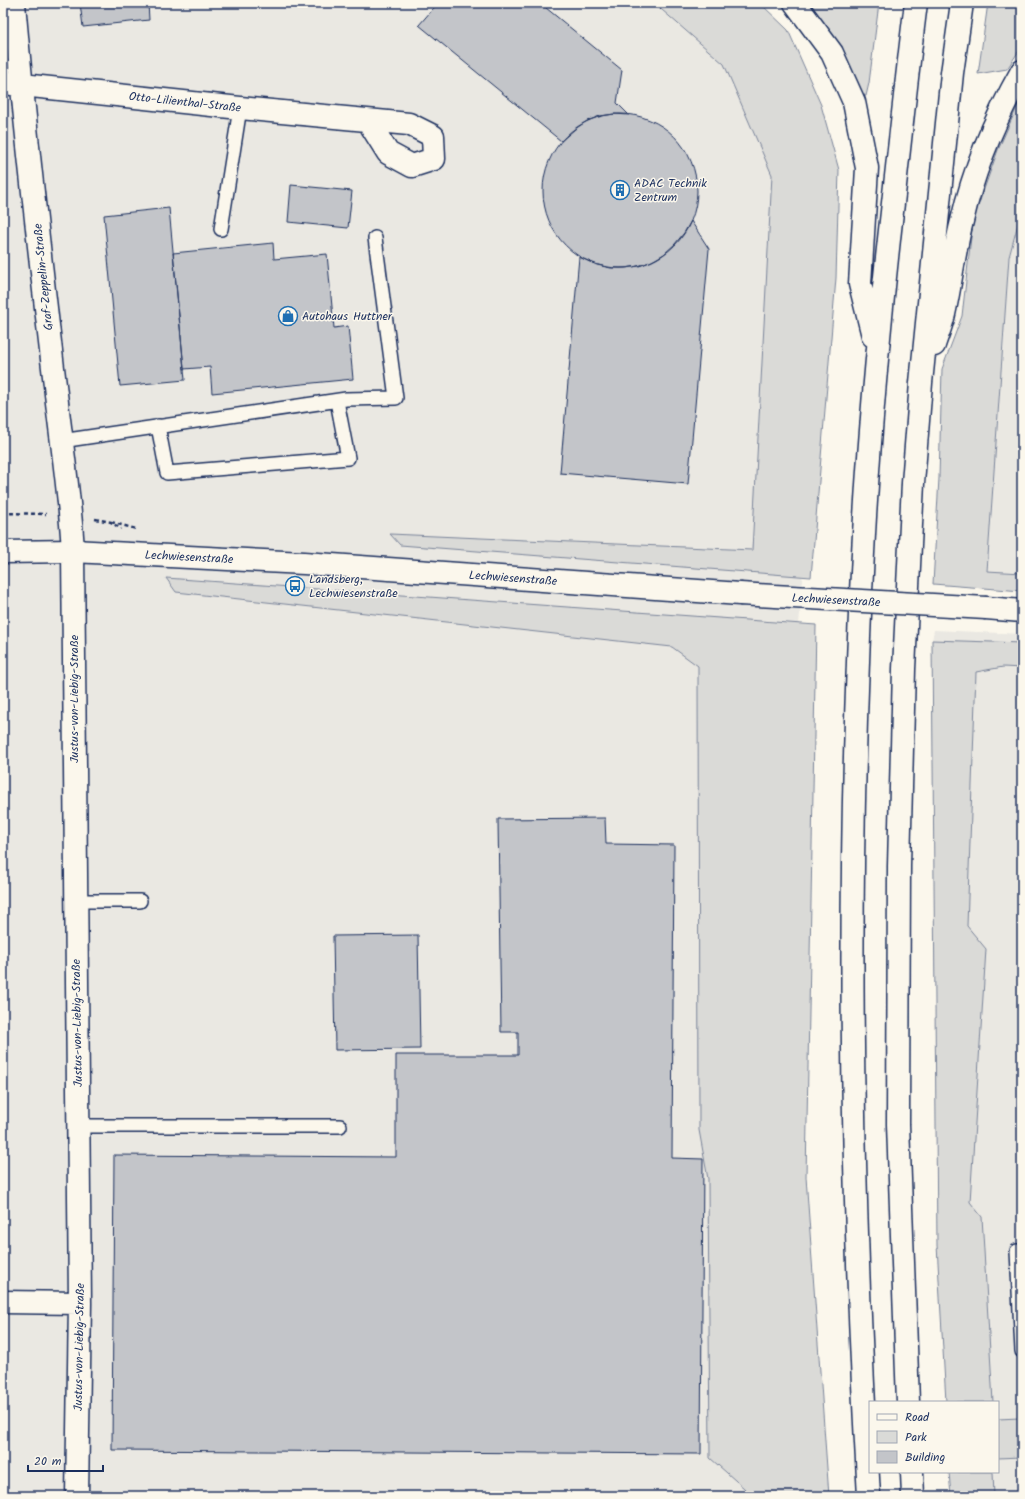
<svg xmlns="http://www.w3.org/2000/svg" width="1025" height="1499" viewBox="0 0 1025 1499" font-family="Kalam,sans-serif">
  <style>
    .built { fill: #eae8e2 }
    .green { fill: #dadad7; stroke: #7a849a }
    .building { fill: #c3c5c9; stroke: #1b2f5e }
    .lines { fill: none; stroke-linecap: round; stroke-linejoin: round }
    .lane-casing { stroke: #1b2f5e; stroke-width: 16 }
    .street-casing { stroke: #1b2f5e; stroke-width: 25 }
    .secondary-casing { stroke: #1b2f5e; stroke-width: 25 }
    .highway-casing { stroke: #1b2f5e; stroke-width: 25 }
    .path { stroke: #1b2f5e; stroke-width: 2.5; stroke-dasharray: 4 3; stroke-linecap: butt }
    .lane { stroke: #fbf7ec; stroke-width: 13 }
    .street { stroke: #fbf7ec; stroke-width: 22 }
    .secondary { stroke: #fbf7ec; stroke-width: 22 }
    .highway { stroke: #fbf7ec; stroke-width: 22 }
    .secondary-bridge-casing { stroke: #1b2f5e; stroke-width: 25; stroke-linecap: butt }
    .secondary-bridge { stroke: #fbf7ec; stroke-width: 22 }
    .labels { text-anchor: middle; stroke-width: 3; stroke-linejoin: round; paint-order: stroke }
    .street-label { font-size: 12px; fill: #1b2f5e; stroke: #fbf7ec }
    .poi-label { font-size: 12px; fill: #1b2f5e; stroke: #fbf7ec; text-anchor: start }
  </style>
  <rect width="100%" height="100%" fill="#fbf7ec"/>
  <filter id="ink" filterUnits="userSpaceOnUse"><feTurbulence type="fractalNoise" baseFrequency=".025" numOctaves="2"/><feDisplacementMap in="SourceGraphic" scale="8" xChannelSelector="R" yChannelSelector="G"/><feConvolveMatrix kernelMatrix="1 2 1 2 8 2 1 2 1" color-interpolation-filters="sRGB"/></filter>
  <g filter="url(#ink)">
    <path class="built" d="M3 3H710L807 172 787 528 803 580 799 624 801 1496H3Z
      M1022 209V573L987 572 1009 257Z
      M934 630 1022 634V1496H951L949 1472H998V1402H946L937 1245 932 640Z"/>
    <path class="green" d="M654 3H760L788 30 821 105 839 170 836 278 811 577 400 545 390 534 752 550 772 175 724 64Z
      M808 3H879L869 83 866 96 861 97Z
      M988 3H1022V46L1007 69 978 74Z
      M1022 96V209L1009 257 987 571 1022 573V591L933 584 939 478 942 369 962 316 973 220 998 150Z
      M166 578 816 625 806 1177 829 1496H753L710 1458 708 1179 699 1130 698 666 672 647 176 592Z
      M932 640 1022 643V668L1003 667 976 672 967 926 986 949 970 1202 982 1217 993 1402H946L937 1245Z
      M1019 1418 1021 1457 998 1458V1419Z
      M949 1472H993L994 1496H951Z"/>
    <path class="building" d="M80 3H148L149 20 83 27Z
      M438 3H540L622 70 617 103 629 115 614 114 600 116 587 121 575 129 561 141 419 25Z
      M543 191a77 77 0 1 1 154 0a77 77 0 1 1-154 0Z
      M291 185 352 191 348 228 288 222Z
      M169 208 185 380 120 386 104 215Z
      M691 221 709 249 688 484 560 473 579 257 597 265 611 268H625L639 266 652 261 664 254 675 244 684 233Z
      M273 243 274 259 327 254 334 328 348 326 353 379 212 393 210 367 184 369 173 253Z
      M605 818 606 844 674 845 672 1158 703 1159 701 1454 112 1450 114 1155 396 1157V1055H518V1032H501L498 819Z
      M418 935 420 1049 335 1050 333 936Z"/>
    <g class="lines">
      <defs>
        <path id="lane" d="M221 229 240 108
          M158 426 167 473 348 458 337 401
          M61 441 346 399 396 398 375 238
          M75 901H140
          M78 1126H340
          M1022 1251H1017L1022 1351"/>
        <path id="street" d="M14 3C25 131 40 258 55 385 61 440 70 495 73 551L80 1303 77 1496
          M3 83 240 108 409 124 433 136 434 159 412 166 388 153 368 121
          M3 1302 80 1303"/>
        <path id="secondary" d="M3 552 73 551 304 563 740 594
          M986 608 1022 611"/>
        <path id="highway" d="M795 3 832 53 854 102 867 168 860 284 873 336
          M934 345C937 335 942 324 944 314 951 283 954 251 962 221 974 168 996 117 1022 71
          M908 1402 898 1124 899 866 904 669 913 483 921 383 952 73 962 3
          M912 1472 913 1496
          M869 1496C850 1176 846 854 864 534 870 426 880 319 892 212 900 142 907 73 916 3"/>
      </defs>
      <use href="#lane" class="lane-casing"/>
      <use href="#street" class="street-casing"/>
      <use href="#secondary" class="secondary-casing"/>
      <use href="#highway" class="highway-casing"/>
      <path class="path" d="M3 513 46 514
        M95 519 111 522 121 529
        M111 522 136 529"/>
      <use href="#lane" class="lane"/>
      <use href="#street" class="street"/>
      <use href="#secondary" class="secondary"/>
      <use href="#highway" class="highway"/>
      <defs>
        <path id="secondary-bridge" d="M740 594 986 608"/>
      </defs>
      <use href="#secondary-bridge" class="secondary-bridge-casing"/>
      <use href="#secondary-bridge" class="secondary-bridge"/>
    </g>
  </g>
  <defs>
    <symbol id="building-ring" viewBox="-11 -11 22 22"><circle r="9.5" fill="#fbf7ec" stroke="#1f6fb2" stroke-width="1.5"/><path d="M-4-6H4V6H1V3H-1V6H-4ZM-2.5-4.3h1.7v1.8h-1.7ZM.8-4.3h1.7v1.8H.8ZM-2.5-1h1.7V.8h-1.7ZM.8-1h1.7V.8H.8Z" fill="#1f6fb2"/></symbol>
    <symbol id="shop-ring" viewBox="-11 -11 22 22"><circle r="9.5" fill="#fbf7ec" stroke="#1f6fb2" stroke-width="1.5"/><path d="M-5-2.5h2.3a2.7 3.5 0 0 1 5.4 0H5L5.5 6h-11ZM-1.5-2.5h3a1.5 2.3 0 0 0-3 0Z" fill="#1f6fb2"/></symbol>
    <symbol id="bus-ring" viewBox="-11 -11 22 22"><circle r="9.5" fill="#fbf7ec" stroke="#1f6fb2" stroke-width="1.5"/><path d="M-5-6H5V4H4V6H2V4H-2V6H-4V4H-5ZM-3.5-4V0h7V-4ZM-3.5 1.2v1.5H-2V1.2ZM2 1.2v1.5H3.5V1.2Z" fill="#1f6fb2"/></symbol>
  </defs>
  <g fill-rule="evenodd">
    <use href="#building-ring" x="609" y="179" width="22" height="22"/>
    <use href="#shop-ring" x="277" y="305" width="22" height="22"/>
    <use href="#bus-ring" x="284" y="575" width="22" height="22"/>
  </g>
  <g class="labels">
    <g class="street-label">
      <text transform="translate(185 102) rotate(6)" y="4">Otto-Lilienthal-Straße</text>
      <text transform="translate(43 277) rotate(-96)" y="4">Graf-Zeppelin-Straße</text>
      <text transform="translate(189 557) rotate(3)" y="4">Lechwiesenstraße</text>
      <text transform="translate(513 578) rotate(4)" y="4">Lechwiesenstraße</text>
      <text transform="translate(836 600) rotate(3)" y="4">Lechwiesenstraße</text>
      <text transform="translate(74 699) rotate(-90)" y="4">Justus-von-Liebig-Straße</text>
      <text transform="translate(77 1023) rotate(-91)" y="4">Justus-von-Liebig-Straße</text>
      <text transform="translate(79 1347) rotate(-89)" y="4">Justus-von-Liebig-Straße</text>
    </g>
    <g class="poi-label">
      <text x="634" y="187">ADAC Technik<tspan x="634" dy="14">Zentrum</tspan></text>
      <text x="302" y="320">Autohaus Huttner</text>
      <text x="309" y="583">Landsberg,<tspan x="309" dy="14">Lechwiesenstraße</tspan></text>
    </g>
  </g>
  <rect width="1025" height="1499" fill="none" stroke="#fbf7ec" stroke-width="16"/>
  <rect x="8" y="8" width="1009" height="1483" fill="none" stroke="#1b2f5e" stroke-width="1.5" filter="url(#ink)"/>
  <rect x="869" y="1401" width="130" height="72" fill="#fbf7ec" stroke="#a1a7b3"/>
  <rect x="877" y="1414" width="20" height="6" fill="#fbf7ec" stroke="#a1a7b3"/>
  <text x="905" y="1421" font-size="12" fill="#1b2f5e">Road</text>
  <rect x="877" y="1431" width="20" height="12" fill="#dadad7" stroke="#a1a7b3"/>
  <text x="905" y="1441" font-size="12" fill="#1b2f5e">Park</text>
  <rect x="877" y="1451" width="20" height="12" fill="#c3c5c9" stroke="#a1a7b3"/>
  <text x="905" y="1461" font-size="12" fill="#1b2f5e">Building</text>
  <path d="M28 1465v6h75v-6" fill="none" stroke="#1b2f5e" stroke-width="2"/>
  <text x="34" y="1465" font-size="12" fill="#1b2f5e" stroke="#fbf7ec" stroke-width="3" paint-order="stroke">20 m</text>
</svg>
